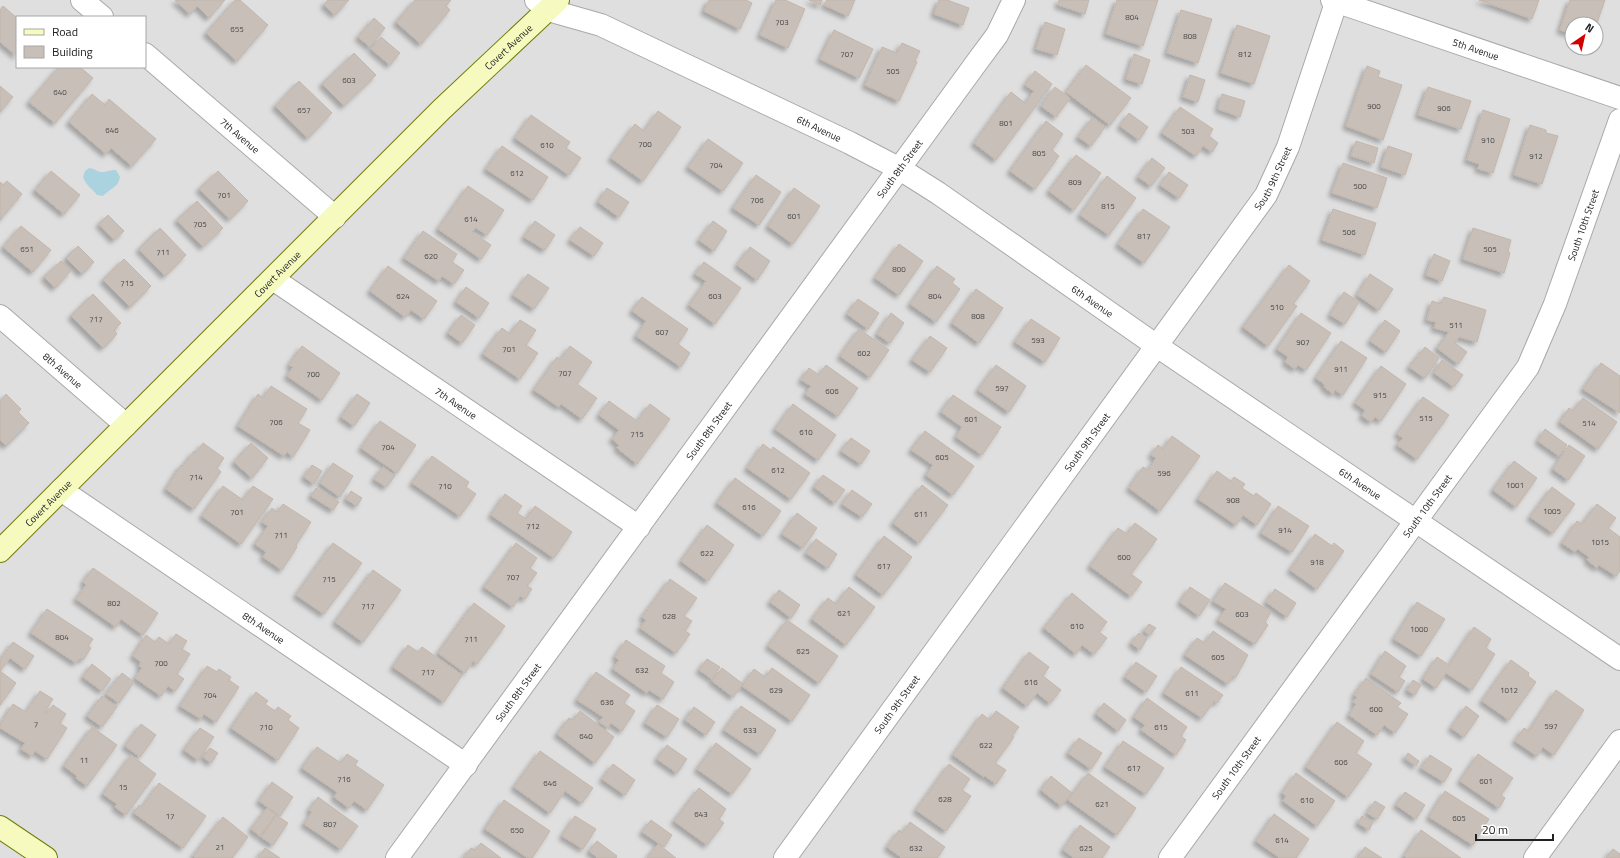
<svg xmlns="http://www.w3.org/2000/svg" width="1620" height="858" viewBox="0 0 1620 858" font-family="'Titillium Web',sans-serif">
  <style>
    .residential { fill: #e0dfdf; fill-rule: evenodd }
    .water { fill: #aad3df }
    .building { fill: #c7bfb8; stroke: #c4b6ab; filter: url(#shadow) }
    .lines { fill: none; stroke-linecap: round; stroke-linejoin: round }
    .street-casing { stroke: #a9a9a9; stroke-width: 24 }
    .secondary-casing { stroke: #707d05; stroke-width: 24 }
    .street { stroke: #fff; stroke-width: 22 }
    .secondary { stroke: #f7fabf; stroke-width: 22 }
    .labels { text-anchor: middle; stroke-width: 3; stroke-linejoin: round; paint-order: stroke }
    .number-label { font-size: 8px; fill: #4b4948 }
    .street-label { font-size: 10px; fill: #222; stroke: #fff }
  </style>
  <defs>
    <filter id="shadow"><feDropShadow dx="-3.5" dy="3.5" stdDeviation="2" flood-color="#0004"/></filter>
  </defs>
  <rect width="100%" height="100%" fill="#f2efe9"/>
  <path class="residential" d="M0 0H1620V858H0ZM17 17H145V67H17ZM1572 24H1596V48H1572Z"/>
  <path class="water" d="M89 168C94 168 97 172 102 172 107 172 110 170 116 170L120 177C118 188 109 189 103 196L97 195C93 189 86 186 83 177L85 171Z"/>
  <path class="building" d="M175 0H225L209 18 197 6 190 14Z
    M235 0H240L268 25 237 61 206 33Z
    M328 0H349L335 15 324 5Z
    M415 0H451L446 6 450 10 421 44 396 22Z
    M709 0H746L752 3 740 29 704 11Z
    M776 0H785L805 9 788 48 760 35Z
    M809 0H822L820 5Z
    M827 0H855L848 16 824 5Z
    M939 0H947L969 8 963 25 934 14Z
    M1059 0H1089L1085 14 1058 5Z
    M1117 0H1158L1143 46 1106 34Z
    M1479 0H1539L1532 19Z
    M1570 0H1605L1596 26V24H1572V34L1560 30Z
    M3 6 17 18V56L0 42V10Z
    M1181 10 1212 19 1198 63 1167 53Z
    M374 18 385 28 370 47 358 37Z
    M1045 22 1065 29 1057 55 1036 49Z
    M1237 25 1270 36 1254 84 1221 73Z
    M834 30 873 49 859 78 820 59Z
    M381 37 400 53 390 65 371 49Z
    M902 43 920 51 915 61 917 62 899 101 865 85 882 47 897 53Z
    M354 53 376 75 344 106 322 84Z
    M1134 54 1150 60 1142 84 1126 79Z
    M1086 65 1131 98 1110 125 1066 92Z
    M1367 66 1380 71 1378 77 1402 85 1383 140 1346 126Z
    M59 67H80L93 78 55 123 29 102Z
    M1035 71 1052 84 996 160 974 143 1011 92 1025 103 1034 91 1025 85Z
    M1190 75 1205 80 1198 102 1183 97Z
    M299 81 332 113 308 138 275 106Z
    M0 86 13 97 0 112Z
    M1055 87 1070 98 1056 117 1041 106Z
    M1428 87 1471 101 1461 129 1418 115Z
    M92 94 105 105 109 99 156 139 132 166 111 148 106 154 69 122Z
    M1222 94 1245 101 1240 117 1218 109Z
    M1180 107 1213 129 1209 136 1218 143 1212 152 1203 146 1196 156 1162 133Z
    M1483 110 1510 119 1493 173 1478 169 1479 164 1467 160Z
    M658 111 681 127 643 181 611 158 635 124 644 131Z
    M1129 113 1148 127 1139 140 1120 126Z
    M531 115 570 142 566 148 581 158 569 175 515 138Z
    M1092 118 1105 127 1091 146 1078 137Z
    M1046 121 1063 134 1052 150 1059 156 1035 189 1010 171Z
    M1530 125 1546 130V133L1558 136 1542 184 1514 175Z
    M708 139 743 163 723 191 688 167Z
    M1356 141 1378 148 1374 163 1351 156Z
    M502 146 548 177 533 200 486 169Z
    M1388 146 1412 154 1405 175 1381 167Z
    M1076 155 1101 173 1074 210 1049 191Z
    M1152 158 1165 168 1151 186 1138 177Z
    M1343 163 1387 178 1377 208 1332 193Z
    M51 171 80 195 64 214 35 190Z
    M218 171 248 201 230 219 199 189Z
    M1169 172 1188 185 1179 198 1160 185Z
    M756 175 781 192 759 225 733 208Z
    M1107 176 1136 198 1109 235 1080 215Z
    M7 181 22 194 0 220V182L3 185Z
    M468 186 504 210 487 235 476 228 472 232 491 245 481 259 438 229Z
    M607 188 629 202 619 217 598 202Z
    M794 188 820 206 793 244 768 226Z
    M197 201 223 228 203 247 177 220Z
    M1143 209 1170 227 1144 263 1118 244Z
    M1333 209 1376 223 1365 255 1322 240Z
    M108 215 124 231 114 240 99 224Z
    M535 221 555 235 545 250 524 237Z
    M713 221 727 231 714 251 699 240Z
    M21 226 51 250 33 272 3 247Z
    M580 227 603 243 594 256 570 240Z
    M160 228 186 255 165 276 139 249Z
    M1473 228 1511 240 1508 252 1510 253 1504 273 1463 259Z
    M423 231 457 254 452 262 464 270 454 284 442 276 439 281 404 258Z
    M899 244 923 261 899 295 875 278Z
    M78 246 94 262 82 274 66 258Z
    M750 247 770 261 757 280 737 265Z
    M1434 254 1450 261 1442 281 1426 275Z
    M124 259 151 286 130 307 103 280Z
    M61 261 71 271 55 288 44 277Z
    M704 262 741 288 715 324 689 305 706 281 695 274Z
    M1289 265 1310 281 1293 304 1297 306 1268 346 1243 327Z
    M388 266 437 301 424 319 411 310 405 317 370 291Z
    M937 266 955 279 952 283 960 289 936 322 910 304Z
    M528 274 549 288 534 309 513 295Z
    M1370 274 1393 289 1379 310 1357 295Z
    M466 287 489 303 479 318 456 302Z
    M976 289 1003 308 979 343 952 323Z
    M1344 292 1359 302 1345 324 1330 315Z
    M93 294 121 323 114 330 117 334 103 348 71 316Z
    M642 297 688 329 678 344 690 353 681 367 636 336 646 321 632 311Z
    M1444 297 1486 310 1477 342 1459 337 1455 343 1467 352 1458 364 1437 348 1449 332 1434 328 1436 322 1427 320 1432 301 1441 304Z
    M858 299 879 313 868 329 847 314Z
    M891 313 904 323 890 343 877 334Z
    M1301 313 1331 333 1306 370 1298 365 1295 369 1285 362 1288 357 1277 349Z
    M461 315 475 325 462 343 448 333Z
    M1031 319 1060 338 1045 362 1015 342Z
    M520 320 536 330 526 345 538 353 520 379 483 354 502 328 510 334Z
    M1385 320 1400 331 1386 352 1370 341Z
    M859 329 889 350 870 377 840 356Z
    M930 336 947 348 930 372 912 360Z
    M1341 341 1367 358 1343 395 1335 390 1333 394 1324 387 1325 385 1316 378Z
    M302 346 340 373 322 400 287 376 293 367 289 365Z
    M570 346 592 362 577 384 597 398 582 419 561 404 559 407 534 390 557 357 560 360Z
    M1425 347 1439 358 1425 378 1409 367Z
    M1442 360 1463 375 1454 387 1434 373Z
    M1601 363 1620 376V413L1583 389Z
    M826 365 858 388 838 416 805 394 811 386 801 380 809 368 819 375Z
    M996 365 1026 386 1009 412 978 390Z
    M1381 366 1406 384 1381 421 1375 417 1371 422 1362 416 1365 410 1355 403Z
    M271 386 307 409 298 423 310 430 293 457 287 452 284 456 238 426 258 394 263 398Z
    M6 394 21 409 18 412 29 423 6 446 0 440V401Z
    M357 394 370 403 354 426 341 417Z
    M953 395 1001 427 982 455 956 437 962 427 941 412Z
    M1423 397 1449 415 1417 459 1397 445 1403 438 1397 434Z
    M1583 398 1617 422 1598 449 1560 422 1569 408 1573 411Z
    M609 401 637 421 650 404 670 419 637 464 617 448 619 445 612 439 619 430 599 415Z
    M793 404 836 435 818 460 775 429Z
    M380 421 416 445 397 473 361 448Z
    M1545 429 1567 445 1559 456 1538 441Z
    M925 431 974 466 953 495 926 475 933 465 911 450Z
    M1172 436 1200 456 1160 511 1129 488 1143 467 1148 470 1156 458 1151 455 1158 445 1163 449Z
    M851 438 870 451 861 464 841 451Z
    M203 443 224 458 217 468 221 472 194 509 166 489 181 465 183 466 194 451 196 453Z
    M251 443 268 458 252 478 234 462Z
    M763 444 771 450 773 447 810 473 791 499 747 468Z
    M1569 445 1585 456 1568 480 1553 469Z
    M432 456 469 482 466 487 476 494 460 516 412 483Z
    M1514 461 1537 478 1516 507 1493 490Z
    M333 463 353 476 340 497 320 483Z
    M312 465 322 471 314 484 304 477Z
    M383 467 395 476 386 487 374 479Z
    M1217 471 1231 481 1234 477 1245 484 1242 488 1254 496 1256 493 1271 504 1257 525 1243 515 1236 525 1198 499Z
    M823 475 845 490 835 503 814 487Z
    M735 478 781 511 763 536 717 503Z
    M922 485 948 505 919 543 893 523Z
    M223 486 243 500 253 486 273 499 241 544 202 516Z
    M1552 487 1575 504 1553 533 1530 517Z
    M316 488 339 502 333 510 311 496Z
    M852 490 872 504 862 517 842 504Z
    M351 491 362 498 357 506 346 499Z
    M505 494 522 506 517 513 526 519 535 506 572 532 554 558 491 515Z
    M283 504 311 522 296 545 297 547 282 570 263 557 266 552 255 544 268 526 262 522 272 508 277 512Z
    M1597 504 1616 518 1608 528 1620 537V571L1616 576 1599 565 1597 568 1587 560 1589 557 1578 549 1575 552 1562 543 1577 521 1582 524Z
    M1278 506 1309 526 1292 552 1261 533Z
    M797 513 817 528 803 548 782 534Z
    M1135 523 1157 539 1131 574 1142 582 1131 596 1090 566 1118 528 1127 534Z
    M707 525 734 545 708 581 681 561Z
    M1315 534 1332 546 1334 543 1344 551 1317 589 1290 570Z
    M884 536 912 557 883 595 856 575Z
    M816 539 837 554 828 568 806 553Z
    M333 543 362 563 324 614 296 595Z
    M516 543 537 558 530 568 537 573 527 586 532 589 525 599 520 596 513 607 484 587Z
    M93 568 158 613 143 635 121 619 116 627 76 599 86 585 83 582Z
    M373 570 401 590 363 642 335 622Z
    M670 579 697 598 684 616 692 621 685 631 690 634 676 653 640 628 646 620 642 617Z
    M1225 583 1271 612 1265 622 1268 625 1255 644 1218 620 1226 609 1213 601Z
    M849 587 875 607 846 645 812 619 828 598 836 604Z
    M1190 587 1210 600 1199 616 1180 602Z
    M1275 589 1296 603 1287 617 1266 602Z
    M779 590 800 605 791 618 770 602Z
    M1072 593 1107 622 1099 632 1107 638 1094 654 1082 645 1076 654 1044 628Z
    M1417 602 1445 619 1421 656 1394 639Z
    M474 603 505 626 477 664 473 661 465 673 438 653Z
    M47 609 93 639 88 646 91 648 83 660 80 658 76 663 31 633Z
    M787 620 838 656 819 683 768 646Z
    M1149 624 1156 628 1150 635 1144 631Z
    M1474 627 1491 639 1486 648 1495 654 1472 690 1446 673 1436 688 1423 679 1437 657 1449 665Z
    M1213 631 1248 655 1236 677 1233 676 1228 684 1185 655 1197 638 1205 643Z
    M1139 633 1147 639 1140 650 1131 643Z
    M176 634 187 641 182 649 190 654 177 674 184 679 175 691 168 686 161 696 135 678 142 668 139 666 141 662 133 656 146 635 155 642 159 637 169 644Z
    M626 640 665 666 661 673 674 682 663 699 649 690 647 693 613 669 619 660 615 657Z
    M13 642 34 656 25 669 10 658 0 671 16 683 0 705V660Z
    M408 645 418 652 422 647 462 675 444 702 393 667Z
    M1385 651 1406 666 1399 677 1405 681 1398 692 1371 674Z
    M1029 652 1049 667 1043 676 1061 690 1050 703 1037 693 1027 706 1003 688Z
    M707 659 720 667 712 679 699 670Z
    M1511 660 1529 673 1528 676 1536 682 1509 720 1482 701Z
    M1136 662 1157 676 1146 692 1125 677Z
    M92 664 111 679 102 691 83 677Z
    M207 666 217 672 219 669 231 677 229 680 239 687 216 722 204 714 201 719 180 706Z
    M1181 667 1223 695 1217 703 1214 701 1202 718 1164 693Z
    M722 668 743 684 733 697 712 681Z
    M772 668 810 695 792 721 742 686 754 669 765 677Z
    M596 672 630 695 624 703 635 711 622 731 611 723 608 728 599 722 603 717 577 700Z
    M122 673 134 682 119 703 106 694Z
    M1366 678 1401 703 1397 707 1408 714 1395 733 1384 725 1377 735 1349 715 1356 704 1353 702 1357 697 1354 695Z
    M1413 680 1421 685 1415 695 1407 690Z
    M1556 690 1584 710 1554 755 1543 747 1537 756 1515 741 1524 728 1529 731Z
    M40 691 53 699 44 712 47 714 53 705 66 714 60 723 67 728 47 759 35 751 32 756 21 749 25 743 0 728V725L13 704 26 712Z
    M256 692 268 701 265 704 275 711 278 707 291 716 288 720 299 728 278 760 231 728Z
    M102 696 117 707 102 727 87 716Z
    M1147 698 1187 727 1181 736 1186 740 1176 755 1141 730 1145 725 1134 717Z
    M1104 703 1126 720 1118 731 1096 714Z
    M657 705 679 719 667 737 645 723Z
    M741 706 776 730 760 754 724 730Z
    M1466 706 1479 716 1464 737 1451 728Z
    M694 707 715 722 706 735 685 720Z
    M580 711 614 737 595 763 557 734 569 718 573 720Z
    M996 711 1019 727 1012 736 1014 737 995 763 1006 770 996 784 985 776 984 777 953 755 982 714 990 720Z
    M1337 722 1364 741 1356 753 1372 764 1348 797 1306 767Z
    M141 724 156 735 140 757 125 746Z
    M92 727 117 745 87 786 76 778 77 776 64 766Z
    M200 728 214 737 198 760 184 750Z
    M1079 738 1102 753 1091 769 1068 753Z
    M1123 741 1164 768 1146 794 1105 767Z
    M716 743 751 769 732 794 697 769Z
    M667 745 687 759 677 773 657 759Z
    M317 747 341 763 347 754 358 761 355 765 384 785 367 810 354 801 349 808 334 797 337 792 302 768Z
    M210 748 218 753 211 763 203 757Z
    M540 751 593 788 582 803 565 791 550 813 514 787Z
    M1408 753 1419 761 1416 766 1405 758Z
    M1478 754 1513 778 1501 795 1505 798 1499 808 1460 781Z
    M131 755 156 774 126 815 115 807 117 804 103 794Z
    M1430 755 1452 769 1444 782 1421 768Z
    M613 764 635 780 625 795 602 779Z
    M949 764 970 779 962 790 971 796 946 831 916 810Z
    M1088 773 1136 808 1117 835 1068 800Z
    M1296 773 1335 801 1317 826 1283 801 1286 796 1282 793Z
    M1051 776 1072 793 1061 806 1041 790Z
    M272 782 293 797 280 816 259 801Z
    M159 783 206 816 183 848 134 813 139 805 142 807Z
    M699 788 726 809 719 819 724 823 707 845 674 821Z
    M1445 791 1489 819 1473 845 1429 817Z
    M1405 792 1425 805 1416 819 1396 805Z
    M318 797 358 826 341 849 304 824 312 812 309 810Z
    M504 800 550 831 532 858H528L485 829Z
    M1375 801 1385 807 1377 819 1367 813Z
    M267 808 276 815 260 836 251 829Z
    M1274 814 1309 839 1296 858H1280L1256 841Z
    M276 815 288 823 273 845 261 837Z
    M575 816 596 829 583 849 562 836Z
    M1362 816 1373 822 1369 830 1358 823Z
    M223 817 248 837 232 858H195L193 856Z
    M651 820 672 835 664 847 642 832Z
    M910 822 945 847 937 858H902L887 847 899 830 902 833Z
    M1080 825 1110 847 1102 858H1074L1063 850Z
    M1421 830 1461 858H1406L1404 856Z
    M597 841 617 856 616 858H598L589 851Z
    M481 843 501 858H463L471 848 475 850Z
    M658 844 676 858H647Z
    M1365 847 1382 858H1357Z
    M265 848 280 858H258Z
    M1613 849 1620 854V858H1606Z"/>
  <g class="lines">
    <defs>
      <g id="street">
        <path d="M82 0 102 17"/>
        <path id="s1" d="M536 0 548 10 601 25 850 143 900 169 938 193 1157 346 1620 659"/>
        <path id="s2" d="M1332 0 1620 98"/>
        <path id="s3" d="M145 54 335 217"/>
        <path id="s4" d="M273 279 639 527"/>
        <path id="s5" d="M0 316 126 425"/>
        <path id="s6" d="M61 490 466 765"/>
        <path id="s7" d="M397 858 977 62 997 35 1014 0"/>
        <path id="s8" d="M785 858 1266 195 1288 147 1337 0"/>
        <path id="s9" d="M1170 858 1528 367 1555 304 1620 120"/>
        <path d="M1535 858 1620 741"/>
      </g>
      <g id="secondary">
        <path id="s10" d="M0 551 442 109 558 0"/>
        <path d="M0 827 46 858"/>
      </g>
    </defs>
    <use href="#street" class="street-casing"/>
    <use href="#secondary" class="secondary-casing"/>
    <use href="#street" class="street"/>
    <use href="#secondary" class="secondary"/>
  </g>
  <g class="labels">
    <g class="number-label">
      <text x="1132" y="20">804</text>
      <text x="782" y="25">703</text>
      <text x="237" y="32">655</text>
      <text x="1190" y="39">808</text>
      <text x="847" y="57">707</text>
      <text x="1245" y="57">812</text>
      <text x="893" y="74">505</text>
      <text x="349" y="83">603</text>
      <text x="60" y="95">640</text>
      <text x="1374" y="109">900</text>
      <text x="1444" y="111">906</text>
      <text x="304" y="113">657</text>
      <text x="1006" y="126">801</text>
      <text x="112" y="133">646</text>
      <text x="1188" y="134">503</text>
      <text x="1488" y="143">910</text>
      <text x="645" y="147">700</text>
      <text x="547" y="148">610</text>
      <text x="1039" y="156">805</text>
      <text x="1536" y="159">912</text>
      <text x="716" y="168">704</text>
      <text x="517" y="176">612</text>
      <text x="1075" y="185">809</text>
      <text x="1360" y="189">500</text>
      <text x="224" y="198">701</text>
      <text x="757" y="203">706</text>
      <text x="1108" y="209">815</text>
      <text x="794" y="219">601</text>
      <text x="471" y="222">614</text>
      <text x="200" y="227">705</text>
      <text x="1349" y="235">506</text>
      <text x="1144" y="239">817</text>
      <text x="27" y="252">651</text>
      <text x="1490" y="252">505</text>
      <text x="163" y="255">711</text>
      <text x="431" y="259">620</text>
      <text x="899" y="272">800</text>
      <text x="127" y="286">715</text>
      <text x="403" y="299">624</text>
      <text x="715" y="299">603</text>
      <text x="935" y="299">804</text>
      <text x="1277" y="310">510</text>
      <text x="978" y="319">808</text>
      <text x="96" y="322">717</text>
      <text x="1456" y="328">511</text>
      <text x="662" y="335">607</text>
      <text x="1038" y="343">593</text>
      <text x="1303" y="345">907</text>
      <text x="509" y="352">701</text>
      <text x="864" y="356">602</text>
      <text x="1341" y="372">911</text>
      <text x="565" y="376">707</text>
      <text x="313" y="377">700</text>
      <text x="1002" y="391">597</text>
      <text x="832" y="394">606</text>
      <text x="1380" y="398">915</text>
      <text x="1426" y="421">515</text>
      <text x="971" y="422">601</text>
      <text x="276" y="425">706</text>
      <text x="1589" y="426">514</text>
      <text x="806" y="435">610</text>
      <text x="637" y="437">715</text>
      <text x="388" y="450">704</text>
      <text x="942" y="460">605</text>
      <text x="778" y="473">612</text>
      <text x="1164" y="476">596</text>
      <text x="196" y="480">714</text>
      <text x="1515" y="488">1001</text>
      <text x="445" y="489">710</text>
      <text x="1233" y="503">908</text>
      <text x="749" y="510">616</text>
      <text x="1552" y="514">1005</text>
      <text x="237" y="515">701</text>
      <text x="921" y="517">611</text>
      <text x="533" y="529">712</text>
      <text x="1285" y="533">914</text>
      <text x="281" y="538">711</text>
      <text x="1600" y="545">1015</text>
      <text x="707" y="556">622</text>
      <text x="1124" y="560">600</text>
      <text x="1317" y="565">918</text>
      <text x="884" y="569">617</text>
      <text x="513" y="580">707</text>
      <text x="329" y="582">715</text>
      <text x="114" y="606">802</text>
      <text x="368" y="609">717</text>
      <text x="844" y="616">621</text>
      <text x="1242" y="617">603</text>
      <text x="669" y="619">628</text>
      <text x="1077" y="629">610</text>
      <text x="1419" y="632">1000</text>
      <text x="62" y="640">804</text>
      <text x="471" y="642">711</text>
      <text x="803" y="654">625</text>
      <text x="1218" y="660">605</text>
      <text x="161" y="666">700</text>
      <text x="642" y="673">632</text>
      <text x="428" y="675">717</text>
      <text x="1031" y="685">616</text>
      <text x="776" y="693">629</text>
      <text x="1509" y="693">1012</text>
      <text x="1192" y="696">611</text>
      <text x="210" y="698">704</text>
      <text x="607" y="705">636</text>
      <text x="1376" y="712">600</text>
      <text x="36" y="727">7</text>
      <text x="1551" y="729">597</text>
      <text x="266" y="730">710</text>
      <text x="1161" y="730">615</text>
      <text x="750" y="733">633</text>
      <text x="586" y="739">640</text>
      <text x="986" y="748">622</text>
      <text x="84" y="763">11</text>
      <text x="1341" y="765">606</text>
      <text x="1134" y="771">617</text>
      <text x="344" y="782">716</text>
      <text x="1486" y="784">601</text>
      <text x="550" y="786">646</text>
      <text x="123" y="790">15</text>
      <text x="945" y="802">628</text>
      <text x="1307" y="803">610</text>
      <text x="1102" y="807">621</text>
      <text x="701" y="817">643</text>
      <text x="170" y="819">17</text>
      <text x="1459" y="821">605</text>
      <text x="330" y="827">807</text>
      <text x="517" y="833">650</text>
      <text x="1282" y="843">614</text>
      <text x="220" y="850">21</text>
      <text x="916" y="851">632</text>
      <text x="1086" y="851">625</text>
    </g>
    <g class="street-label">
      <text dy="4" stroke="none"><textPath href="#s10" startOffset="716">Covert Avenue</textPath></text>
      <text dy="4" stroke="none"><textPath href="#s2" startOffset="152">5th Avenue</textPath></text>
      <text dy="4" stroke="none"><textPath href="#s1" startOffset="312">6th Avenue</textPath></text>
      <text dy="4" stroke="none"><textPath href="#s3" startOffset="125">7th Avenue</textPath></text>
      <text dy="4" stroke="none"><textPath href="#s7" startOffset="853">South 8th Street</textPath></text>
      <text dy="4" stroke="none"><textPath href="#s8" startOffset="837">South 9th Street</textPath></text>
      <text dy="4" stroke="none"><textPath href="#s9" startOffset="760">South 10th Street</textPath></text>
      <text dy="4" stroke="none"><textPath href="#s10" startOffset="392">Covert Avenue</textPath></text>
      <text dy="4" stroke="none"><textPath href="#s1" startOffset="636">6th Avenue</textPath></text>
      <text dy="4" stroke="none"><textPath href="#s5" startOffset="83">8th Avenue</textPath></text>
      <text dy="4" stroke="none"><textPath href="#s4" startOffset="221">7th Avenue</textPath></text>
      <text dy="4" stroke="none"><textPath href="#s7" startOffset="529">South 8th Street</textPath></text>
      <text dy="4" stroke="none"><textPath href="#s8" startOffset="514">South 9th Street</textPath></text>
      <text dy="4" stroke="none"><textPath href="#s1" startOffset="960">6th Avenue</textPath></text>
      <text dy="4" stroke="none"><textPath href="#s10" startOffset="68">Covert Avenue</textPath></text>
      <text dy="4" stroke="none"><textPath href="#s9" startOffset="436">South 10th Street</textPath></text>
      <text dy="4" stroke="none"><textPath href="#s6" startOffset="245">8th Avenue</textPath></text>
      <text dy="4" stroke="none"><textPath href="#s7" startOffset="205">South 8th Street</textPath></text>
      <text dy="4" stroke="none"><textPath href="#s8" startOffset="190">South 9th Street</textPath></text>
      <text dy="4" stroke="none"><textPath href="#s9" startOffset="112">South 10th Street</textPath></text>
    </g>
  </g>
  <rect x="16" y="16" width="130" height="52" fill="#ffffff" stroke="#a7a7a7"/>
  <rect x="24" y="29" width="20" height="6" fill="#f7fabf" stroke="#a7a7a7"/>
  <text x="52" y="36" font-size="12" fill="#222222">Road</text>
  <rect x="24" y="46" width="20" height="12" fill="#c7bfb8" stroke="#a7a7a7"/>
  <text x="52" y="56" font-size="12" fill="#222222">Building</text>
  <g transform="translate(1584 36) rotate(34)"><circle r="19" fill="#ffffff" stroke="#a7a7a7"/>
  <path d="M0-3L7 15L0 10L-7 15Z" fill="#d40000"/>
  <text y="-6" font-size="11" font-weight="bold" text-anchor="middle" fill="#222222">N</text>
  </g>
  <path d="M1476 834v6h77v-6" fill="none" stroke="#222222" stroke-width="2"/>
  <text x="1482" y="834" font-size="12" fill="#222222" stroke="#ffffff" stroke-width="3" paint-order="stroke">20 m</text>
</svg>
